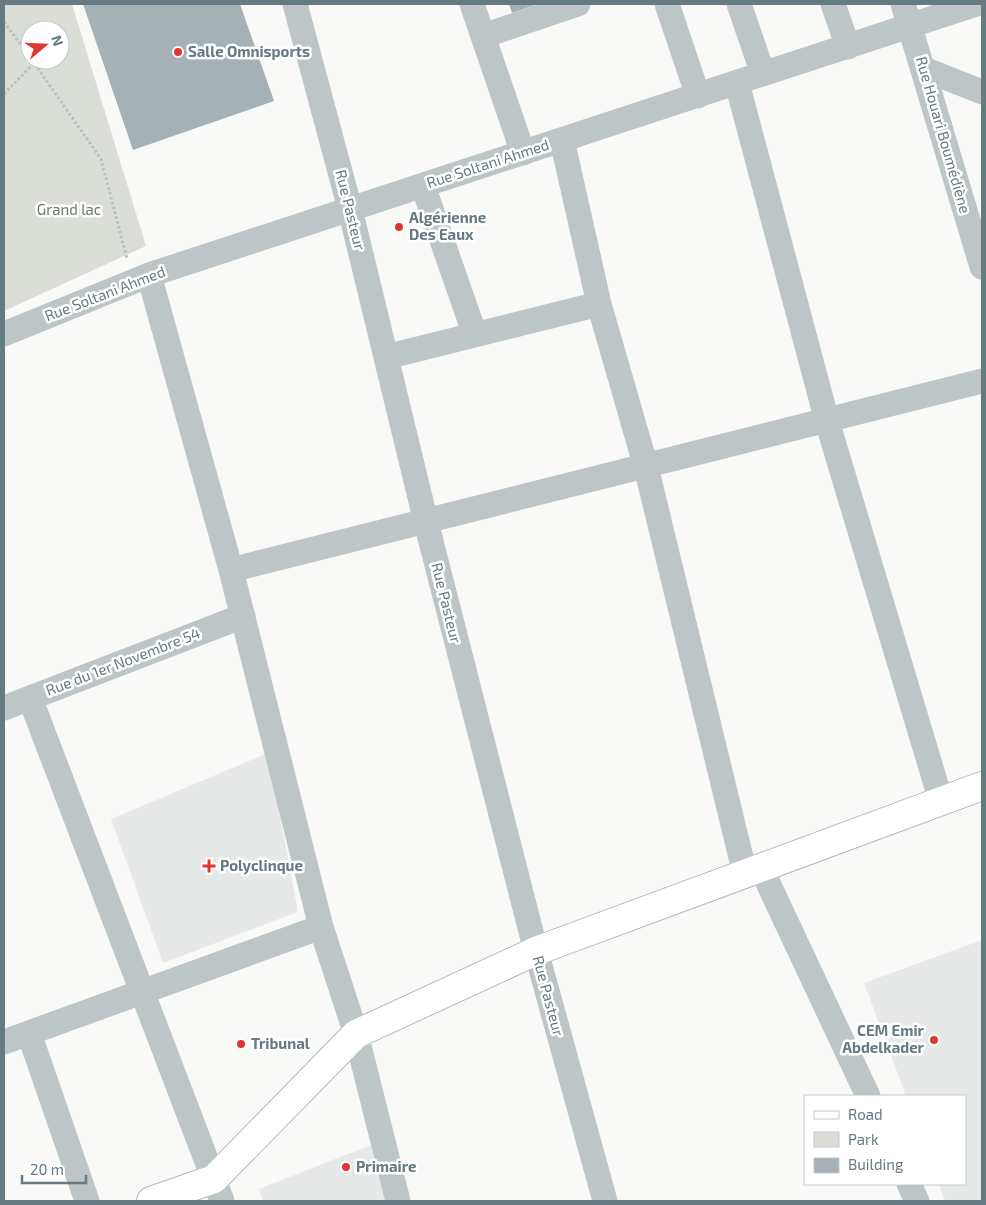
<svg xmlns="http://www.w3.org/2000/svg" width="986" height="1205" viewBox="0 0 986 1205" font-family="'Exo 2',sans-serif">
  <style>
    .built { fill: #e7e9e8 }
    .green { fill: #daded6; fill-rule: evenodd }
    .building { fill: #a5b1b4 }
    .lines { fill: none; stroke-linecap: round; stroke-linejoin: round }
    .secondary-casing { stroke: #b0b9bc; stroke-width: 30 }
    .path { stroke: #bbbfc1; stroke-width: 3; stroke-dasharray: 2.5 2.5; stroke-linecap: butt }
    .street { stroke: #bec5c7; stroke-width: 25 }
    .secondary { stroke: #fff; stroke-width: 28 }
    .poi-dot { fill: #de3732; stroke: #fff; stroke-width: 2 }
    .labels { text-anchor: middle; stroke-width: 5; stroke-linejoin: round; paint-order: stroke }
    .poi-label { font-size: 15px; font-weight: bold; fill: #657a81; stroke: #fff; text-anchor: start }
    .street-label { font-size: 15px; fill: #657a81; stroke: #fff }
    .park-label { font-size: 15px; fill: #6c7964; stroke: #fff }
  </style>
  <rect width="100%" height="100%" fill="#f9f9f7"/>
  <path class="built" d="M268 753 298 912 163 963 111 819Z
    M982 940V1201H945L939 1184H965V1096H906L864 983Z
    M371 1145 386 1201H263L259 1189Z"/>
  <path class="green" d="M4 4H72L146 246 4 311ZM30 30H60V60H30Z"/>
  <path class="building" d="M83 4H240L274 101 133 150Z
    M509 4H538L512 13Z"/>
  <g class="lines">
    <defs>
      <path id="secondary" d="M151 1201 214 1179 356 1034 536 951 982 786"/>
    </defs>
    <use href="#secondary" class="secondary-casing"/>
    <path class="path" d="M4 22 30 57
      M32 60 101 159 127 259
      M4 94 34 63"/>
    <path class="street" d="M295 4 350 209 426 522 536 951 605 1201
      M472 4 523 153
      M667 4 698 96
      M739 4 763 74
      M833 4 848 47
      M903 4 982 267
      M483 36 578 4
      M924 69 982 92
      M737 83 827 421 941 801
      M562 140 599 304 646 467 745 874
      M423 186 475 335
      M149 275 231 570 321 927 356 1034 398 1201
      M4 334 149 275 976 4
      M386 357 599 304
      M231 570 982 381
      M30 698 222 1201
      M4 708 243 616
      M761 868 868 1096
      M29 1033 87 1201
      M4 1042 321 927
      M909 1184 917 1201"/>
    <use href="#secondary" class="secondary"/>
  </g>
  <g class="poi-dot">
    <circle cx="178" cy="52" r="5"/>
    <circle cx="399" cy="227" r="5"/>
    <path d="M206.5 858.5h5v5h5v5h-5v5h-5v-5h-5v-5h5z"/>
    <circle cx="934" cy="1040" r="5"/>
    <circle cx="241" cy="1044" r="5"/>
    <circle cx="346" cy="1167" r="5"/>
  </g>
  <g class="labels">
    <g class="poi-label">
      <text x="188" y="57">Salle Omnisports</text>
      <text x="409" y="223">Algérienne<tspan x="409" dy="17">Des Eaux</tspan></text>
      <text x="220" y="871">Polyclinque</text>
      <text x="924" y="1036" text-anchor="end">CEM Emir<tspan x="924" dy="17">Abdelkader</tspan></text>
      <text x="251" y="1049">Tribunal</text>
      <text x="356" y="1172">Primaire</text>
    </g>
    <g class="street-label">
      <text transform="translate(943 135) rotate(74)" y="5">Rue Houari Boumédiène</text>
      <text transform="translate(488 164) rotate(-18)" y="5">Rue Soltani Ahmed</text>
      <text transform="translate(350 210) rotate(76)" y="5">Rue Pasteur</text>
      <text transform="translate(105 294) rotate(-21)" y="5">Rue Soltani Ahmed</text>
      <text transform="translate(446 603) rotate(76)" y="5">Rue Pasteur</text>
      <text transform="translate(123 662) rotate(-21)" y="5">Rue du 1er Novembre 54</text>
      <text transform="translate(548 996) rotate(75)" y="5">Rue Pasteur</text>
    </g>
    <g class="park-label">
      <text x="69" y="215">Grand lac</text>
    </g>
  </g>
  <rect width="986" height="1205" fill="none" stroke="#657a81" stroke-width="10"/>
  <rect x="804" y="1095" width="162" height="90" fill="#ffffff" stroke="#c1cacd"/>
  <rect x="814" y="1111" width="25" height="8" fill="#ffffff" stroke="#c1cacd"/>
  <text x="848" y="1120" font-size="15" fill="#657a81">Road</text>
  <rect x="814" y="1132" width="25" height="15" fill="#daded6" stroke="#c1cacd"/>
  <text x="848" y="1145" font-size="15" fill="#657a81">Park</text>
  <rect x="814" y="1158" width="25" height="15" fill="#a5b1b4" stroke="#c1cacd"/>
  <text x="848" y="1170" font-size="15" fill="#657a81">Building</text>
  <g transform="translate(45 45) rotate(71)"><circle r="24" fill="#ffffff" stroke="#c1cacd"/>
  <path d="M0-4L9 19L0 12L-9 19Z" fill="#de3732"/>
  <text y="-8" font-size="14" font-weight="bold" text-anchor="middle" fill="#657a81">N</text>
  </g>
  <path d="M22 1175v8h64v-8" fill="none" stroke="#657a81" stroke-width="2.5"/>
  <text x="30" y="1175" font-size="15" fill="#657a81" stroke="#ffffff" stroke-width="4" paint-order="stroke">20 m</text>
</svg>
